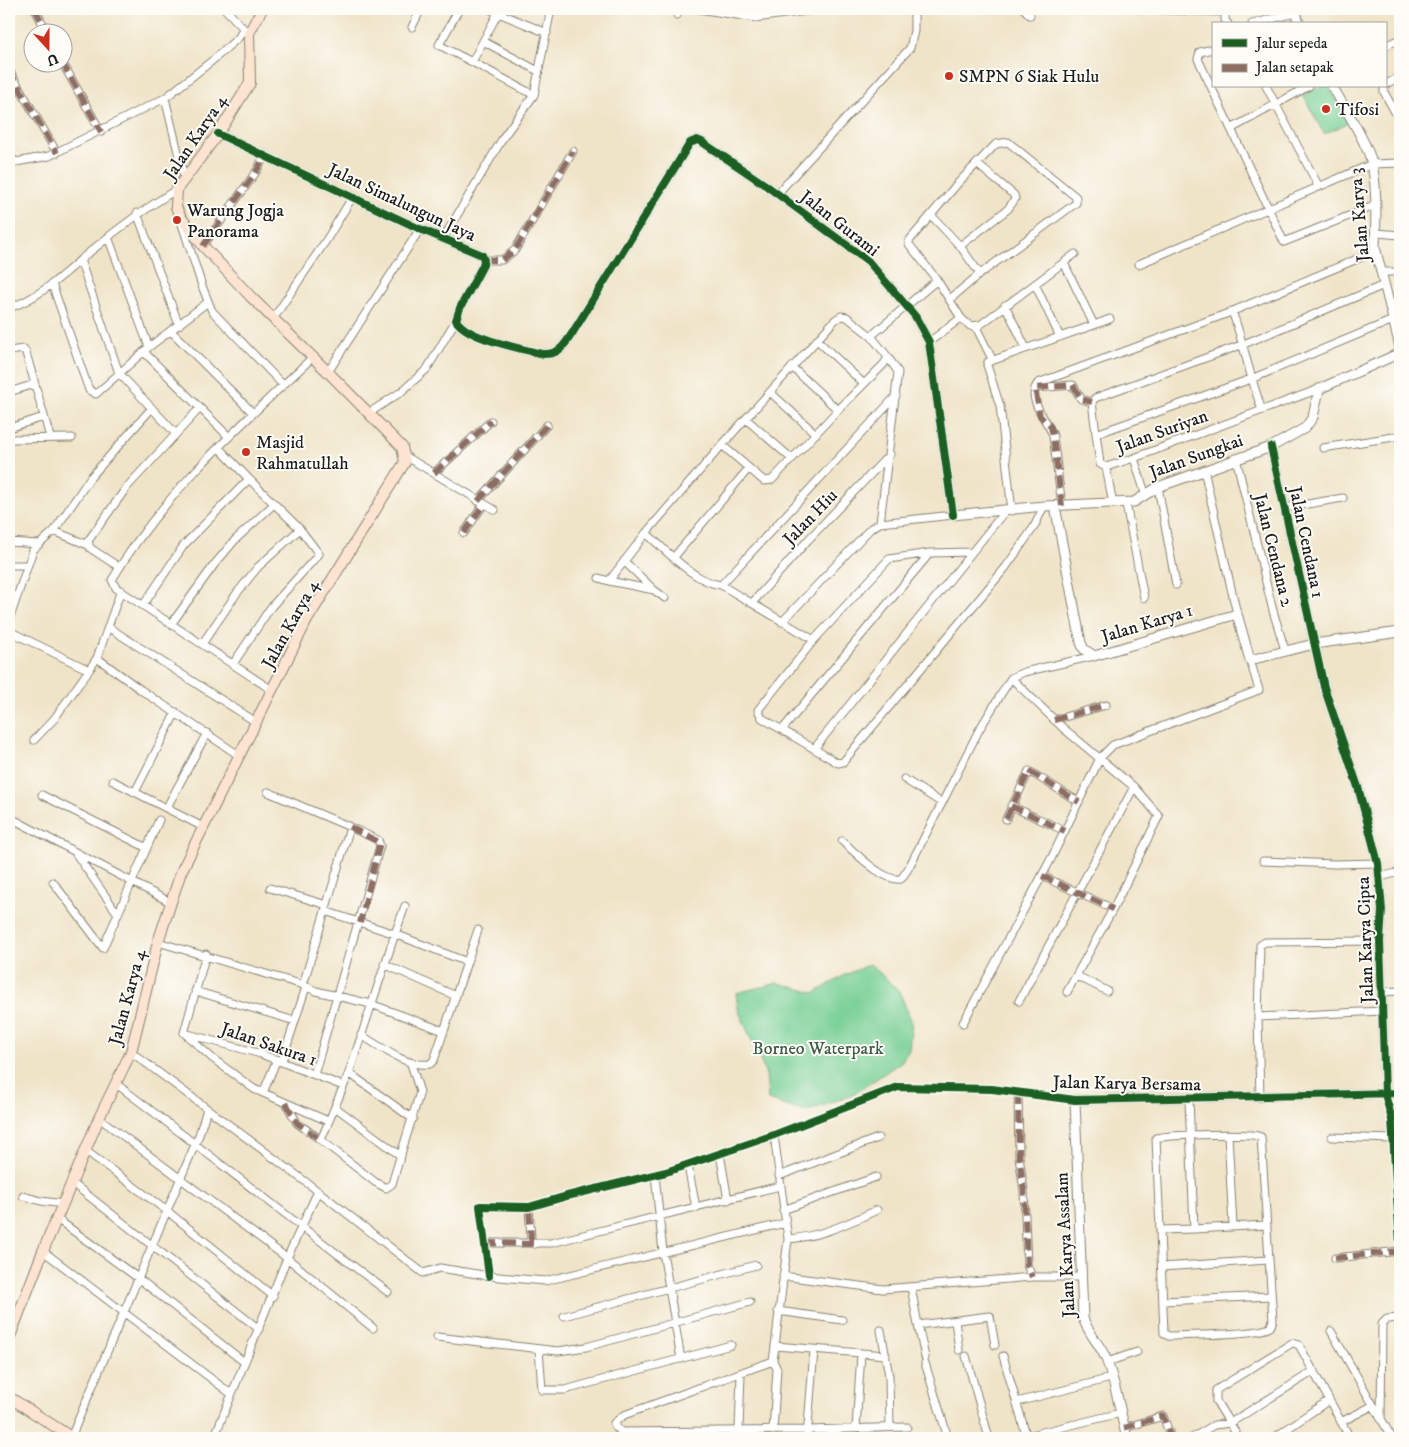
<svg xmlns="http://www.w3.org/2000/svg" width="1409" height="1447" viewBox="0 0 1409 1447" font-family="'IM FELL DW Pica',serif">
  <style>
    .green { fill: #77cf94; stroke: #4a7658 }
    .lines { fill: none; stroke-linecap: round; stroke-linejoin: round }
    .minor-casing { stroke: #868072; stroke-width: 9 }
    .tertiary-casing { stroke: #868072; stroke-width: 11 }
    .secondary-casing { stroke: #868072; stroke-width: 12 }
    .minor { stroke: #fff; stroke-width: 7 }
    .tertiary { stroke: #fff; stroke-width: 9 }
    .secondary { stroke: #fde4d1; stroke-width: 10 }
    .quiet { stroke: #8d6e63; stroke-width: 6; stroke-dasharray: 12 6; stroke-linecap: butt }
    .cycleway-casing { stroke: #fdfcf7; stroke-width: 11 }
    .cycleway { stroke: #1b5e20; stroke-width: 8 }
    .poi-dot { fill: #c8321e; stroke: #fdfcf7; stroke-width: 2 }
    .labels { text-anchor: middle; stroke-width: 4; stroke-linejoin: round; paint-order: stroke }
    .poi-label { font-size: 18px; fill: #1c1c1c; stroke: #fdfcf7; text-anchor: start }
    .street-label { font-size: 18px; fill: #1c1c1c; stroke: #fdfcf7 }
    .park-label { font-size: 18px; fill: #3c5b46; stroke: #fdfcf7 }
  </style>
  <rect width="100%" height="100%" fill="#fdfcf7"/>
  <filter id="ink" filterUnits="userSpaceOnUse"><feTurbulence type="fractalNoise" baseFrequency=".02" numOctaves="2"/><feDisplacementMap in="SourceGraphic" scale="10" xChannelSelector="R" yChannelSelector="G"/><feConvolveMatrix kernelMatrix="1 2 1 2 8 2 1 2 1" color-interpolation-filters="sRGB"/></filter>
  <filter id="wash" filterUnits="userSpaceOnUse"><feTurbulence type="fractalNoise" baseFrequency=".0096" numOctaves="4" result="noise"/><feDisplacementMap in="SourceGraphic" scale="20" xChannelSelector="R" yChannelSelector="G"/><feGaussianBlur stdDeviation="1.12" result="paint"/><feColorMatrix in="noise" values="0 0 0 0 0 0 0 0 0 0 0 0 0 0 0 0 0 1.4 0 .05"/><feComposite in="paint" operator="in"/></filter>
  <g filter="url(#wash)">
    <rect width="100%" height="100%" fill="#f0e4c8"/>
    <path class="green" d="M1323 86H1329L1350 122 1324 134 1303 95Z
      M870 964 899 991 912 1022 909 1050 901 1062 854 1094 805 1112 768 1100 766 1074 738 1009 736 993 778 983 815 993 843 976Z"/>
  </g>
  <g filter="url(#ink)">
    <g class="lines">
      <defs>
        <path id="minor" d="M35 9 47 32
          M225 9 247 32
          M459 9 439 45 472 62 498 13
          M489 9 547 33
          M612 9 616 10
          M677 9V15
          M699 9 756 18 820 9
          M766 9 767 16
          M1024 9 1030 15
          M1138 9 1224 12
          M1225 9V20L1228 24
          M1252 24 1295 13
          M412 27 421 9
          M483 41 538 71
          M1385 46 1400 39
          M1213 49 1200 52 1198 59 1231 129 1309 86
          M62 62 101 132
          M472 62 534 95
          M9 70 57 153
          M1385 85 1400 76
          M1266 86 1319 187
          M1384 86V92L1400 121
          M165 98 184 177
          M1231 129 1284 242 1376 205
          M9 157 16 162 49 156 165 98 213 60 239 37 243 29
          M777 194 910 48 914 31V9
          M137 213 179 325
          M931 215 960 246 980 274
          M181 221 202 286 212 311 283 385
          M1377 233 1400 235
          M108 237 149 347
          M443 239 504 136 534 95 551 9
          M203 246 256 172 265 155
          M960 246 1008 209 1015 199 1014 195 977 164
          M80 260 119 373 176 434
          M484 260H502L515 250 573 151
          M1064 263 1094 325 1110 319
          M1139 264 1372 164 1400 163
          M1380 272H1400
          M937 280 909 244V241L958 183 996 144 1008 142 1076 197V203L980 274 950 299
          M52 284 89 390 96 394 149 347 208 302
          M1035 284 1060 337
          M1005 305 1026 348
          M1389 305H1400
          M9 308C43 297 68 269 96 247 122 225 148 207 177 189
          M1232 311C1244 344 1250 378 1262 410
          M961 318 970 326 980 325 1075 254
          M273 319 327 239 353 196
          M976 327 992 359
          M171 331 253 413
          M817 340 863 383
          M9 351 24 349 26 353 50 437
          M144 352 229 437
          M792 367 838 410
          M328 372 420 229
          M1035 388 1073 385 1081 399 1092 402
          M1319 389 1134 458 1106 467 1100 464 1092 402 1095 398 1244 344 1384 285
          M9 392 35 384
          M770 392 816 434
          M369 413 401 392 427 369 456 320
          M746 419 792 459
          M9 428 44 417
          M1096 434 1251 379 1393 320
          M9 439 72 438
          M722 445 764 481 772 480 838 410 884 364 888 357 871 336 937 280 961 318 929 342
          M219 448 249 479
          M1323 448 1400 436
          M405 456 495 510
          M1134 458 1145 493
          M1236 458 1273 611 1285 650
          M1106 467 1113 504
          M1204 470 1237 614
          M434 473 491 421
          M1158 487 1176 585
          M478 501 547 425
          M1126 504 1144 598
          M1062 506 1053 436C1049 421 1025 401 1038 383L1226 314 1376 251
          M1284 508 1343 498
          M1012 511 1000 406 987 365 988 362 1094 325
          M880 523 898 372 888 357
          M464 533 484 504
          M646 533 609 581 654 590 665 598
          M9 542 38 544
          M88 545 54 531 90 478 151 409
          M930 553 889 559 814 640 758 710 762 718 838 763 843 762 1006 567 1034 527 1044 506
          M674 557 749 468
          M624 561 654 590
          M9 565H26
          M119 567 90 548 88 541 127 487 200 408
          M599 578 609 581
          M721 585C694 582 667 551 646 533L722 445 835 320 841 316 847 317 871 336
          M753 602 808 540 890 454
          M144 604 184 545 249 479 300 529 319 554 271 607 233 664
          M9 620 33 550 54 531
          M782 622 871 528 880 523 953 515
          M172 623 214 565 235 540 274 504
          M108 627 256 722
          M9 631 89 670 97 658 121 590
          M814 640 721 585 896 396
          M202 644 237 593 258 567 300 529
          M97 658 141 690 240 756
          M272 690 116 588 112 580C163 493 241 425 313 357
          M1054 720 1106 705
          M782 730 930 553 972 552
          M34 740 54 719 89 670
          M814 749 1005 511
          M904 779 942 803 979 730 1011 678
          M113 781 203 827
          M135 792 176 712
          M42 795 147 848
          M1011 806 1065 831
          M167 807 207 733
          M9 817 170 902
          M1006 819 1029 771 1079 802
          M842 841C855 852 883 882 901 879L908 869 942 803
          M76 854 118 914
          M1263 861 1335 864 1378 863
          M1042 876 1113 909
          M1380 877 1400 872
          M53 882 103 948 159 820
          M270 888 327 905
          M325 911 395 934 405 906
          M158 942 303 985 350 827 268 792
          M467 962 478 930
          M384 964 456 996
          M1077 976 1107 991
          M303 985 316 991 371 1004 441 1030 445 1028 467 962 395 934 349 1073 321 1140 375 1182 386 1188 392 1184 394 1177 420 1092 411 1064
          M195 991 295 1021
          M1067 992 1113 909 1159 816 1134 787 1063 728 1011 678 1024 672 1094 656
          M1381 992 1400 991
          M1019 1001 1134 787
          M1258 1017 1382 1011
          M963 1023 1052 857 1100 758 1113 745 1259 690 1250 660
          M184 1033 212 1058 254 1089 328 1121
          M184 1033 261 1054 343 1086
          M184 1033 206 954
          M361 1035C383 1048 405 1067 430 1064L434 1060 445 1028
          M131 1052 318 1191 423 1273 440 1268 489 1276 545 1281 785 1223
          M282 1061 306 987
          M349 1073 413 1119
          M314 1075 380 846 378 840 350 827
          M115 1083C207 1152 296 1224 388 1292
          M263 1093 277 1059
          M1018 1094 1019 1156 1024 1191 1027 1265 1032 1277
          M1385 1094 1392 1120 1400 1244
          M1260 1098 1258 1017 1260 945 1265 942 1380 941
          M286 1103 297 1123 321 1140
          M335 1107 401 1156
          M99 1118 287 1258 373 1328
          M774 1135 788 1239 775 1346 886 1355
          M1228 1135 1233 1226
          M1332 1137 1392 1139
          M86 1151 167 1211 273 1296
          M720 1154 728 1200
          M688 1166 696 1208
          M655 1175 663 1252 681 1359
          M779 1176 878 1138
          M72 1183 259 1329
          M23 1196 41 1201 63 1204
          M529 1207 531 1239 535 1244
          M783 1210 876 1177
          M57 1219 138 1278 244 1362
          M1194 1229 1267 1225
          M1160 1230 1156 1138C1169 1135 1252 1132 1261 1137L1273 1320C1272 1322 1272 1325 1270 1327 1261 1335 1185 1335 1168 1336L1164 1333 1160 1230 1194 1229 1189 1099
          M788 1239C823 1236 846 1224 877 1210
          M485 1243H551L780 1186
          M43 1251 230 1393
          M1335 1258 1400 1251
          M1162 1267 1268 1260
          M489 1276 480 1206 529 1207 567 1196 666 1172 774 1135 898 1087 992 1089 1075 1100
          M783 1276 883 1289 1032 1277H1080
          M911 1287 918 1325
          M1163 1301 1271 1296
          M778 1311 842 1320
          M564 1316 756 1265
          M955 1321 959 1350
          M881 1330 889 1376 890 1427
          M1331 1331 1392 1438
          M437 1337 558 1351 586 1347 750 1302
          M539 1349 542 1390H565L731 1345
          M966 1356 989 1438
          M1003 1356 1027 1438
          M925 1357 918 1325 990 1316 995 1345
          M773 1361 624 1415 614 1423 615 1427 622 1432 809 1430 907 1427
          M1107 1362 1137 1352
          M925 1363 948 1438
          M1017 1402 1111 1378
          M1381 1420 1382 1324 1387 1319 1400 1318
          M1341 1422 1372 1406
          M856 1428 861 1354
          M1124 1428 1163 1416 1171 1438
          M739 1429 741 1374
          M773 1431 777 1369 773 1361 775 1346
          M1026 1436 1121 1413
          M71 1437 199 1135 207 1109
          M214 1438 287 1258 318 1191
          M807 1438 814 1350
          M1192 1438 1214 1425 1230 1423 1314 1371
          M1239 1438 1216 1401V1390L1292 1343 1299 1345 1350 1438
          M1274 1438 1329 1400
          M1340 1438 1347 1433"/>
        <path id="tertiary" d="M1295 9 1299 24
          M1332 86C1345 108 1360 131 1369 154 1378 178 1376 222 1375 247L1400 347
          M218 134 420 229 482 255 484 260 483 265 460 308 456 320C467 339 520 348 542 354 559 355 564 346 573 332L690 143 697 140 702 142 764 184 868 261 915 316 929 342 953 515 1044 506 1134 502 1158 487 1271 447 1305 428 1313 417 1319 389 1400 353
          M1271 447 1324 687 1358 787 1378 863 1382 910 1380 941 1385 1094
          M1055 506 1081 643 1084 649 1094 656 1237 614 1250 660 1314 644 1400 632
          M1127 1438C1120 1412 1116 1384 1106 1359 1100 1344 1089 1335 1083 1318L1075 1100 1400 1093"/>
        <path id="secondary" d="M9 1339 43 1251 99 1118 131 1052 158 942 181 872 307 620 405 462 402 447 328 372 251 297 203 246 180 216 176 207 177 189 218 134 250 83 249 33 262 9
          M9 1397 71 1437 70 1438"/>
      </defs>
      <use href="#minor" class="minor-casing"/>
      <use href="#tertiary" class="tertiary-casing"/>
      <use href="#secondary" class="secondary-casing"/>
      <use href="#minor" class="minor"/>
      <use href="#tertiary" class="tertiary"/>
      <use href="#secondary" class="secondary"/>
      <path class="quiet" d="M35 9 47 32
        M62 62 101 132
        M9 70 57 153
        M203 246 256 172 265 155
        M484 260H502L515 250 573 151
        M434 473 491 421
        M478 501 547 425
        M1062 506 1053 436 1051 427 1040 416 1035 388 1073 385 1081 399 1092 402
        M464 533 484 504
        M1054 720 1106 705
        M1011 806 1065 831
        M1006 819 1029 771 1079 802
        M350 827 380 843 360 923
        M1042 876 1113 909
        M1018 1094 1019 1156 1024 1191 1027 1265 1032 1277
        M286 1103 297 1123 321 1140
        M485 1243 535 1244 531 1239 529 1207
        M1335 1258 1400 1251
        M1124 1428 1163 1416 1171 1438"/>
      <defs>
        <path id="cycleway" d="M218 134 420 229 482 255 484 260 483 265 460 308 456 320C467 339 520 348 542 354 559 355 564 346 573 332L690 143 697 140 702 142 764 184 868 261 915 316 929 342 953 515
          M1271 447 1324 687 1358 787 1378 863 1382 910 1380 941 1385 1094 1392 1120 1400 1244
          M489 1276 480 1206 529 1207 567 1196 666 1172 774 1135 898 1087 992 1089 1075 1100 1400 1093"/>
      </defs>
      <use href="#cycleway" class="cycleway-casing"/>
      <use href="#cycleway" class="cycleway"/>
    </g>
  </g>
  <g class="poi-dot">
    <circle cx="949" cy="76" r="5"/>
    <circle cx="1326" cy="109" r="5"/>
    <circle cx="177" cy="220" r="5"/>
    <circle cx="246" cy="452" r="5"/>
  </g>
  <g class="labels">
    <g class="poi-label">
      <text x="959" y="82">SMPN 6 Siak Hulu</text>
      <text x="1336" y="115">Tifosi</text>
      <text x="187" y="216">Warung Jogja<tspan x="187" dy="21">Panorama</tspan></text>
      <text x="256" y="448">Masjid<tspan x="256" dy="21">Rahmatullah</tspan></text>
    </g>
    <g class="street-label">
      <text transform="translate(195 137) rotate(-56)" y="6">Jalan Karya 4</text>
      <text transform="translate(402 202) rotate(25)" y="6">Jalan Simalungun Jaya</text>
      <text transform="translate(1359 215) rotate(-95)" y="6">Jalan Karya 3</text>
      <text transform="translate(840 223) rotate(38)" y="6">Jalan Gurami</text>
      <text transform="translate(1162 431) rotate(-20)" y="6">Jalan Suriyan</text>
      <text transform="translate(1196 456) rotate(-20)" y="6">Jalan Sungkai</text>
      <text transform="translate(810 517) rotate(-46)" y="6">Jalan Hiu</text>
      <text transform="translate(1307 542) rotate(78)" y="6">Jalan Cendana 1</text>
      <text transform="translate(1274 550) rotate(76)" y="6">Jalan Cendana 2</text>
      <text transform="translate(1147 623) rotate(-17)" y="6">Jalan Karya 1</text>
      <text transform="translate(290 624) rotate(-61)" y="6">Jalan Karya 4</text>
      <text transform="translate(1365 940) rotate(-92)" y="6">Jalan Karya Cipta</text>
      <text transform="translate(127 997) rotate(-75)" y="6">Jalan Karya 4</text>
      <text transform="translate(269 1044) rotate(19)" y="6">Jalan Sakura 1</text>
      <text transform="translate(1127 1083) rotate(1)" y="6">Jalan Karya Bersama</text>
      <text transform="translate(1065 1245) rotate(-93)" y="6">Jalan Karya Assalam</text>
    </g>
    <g class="park-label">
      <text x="818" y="1054">Borneo Waterpark</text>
    </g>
  </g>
  <rect width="1409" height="1447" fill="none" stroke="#fdfcf7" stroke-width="30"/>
  <rect x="1212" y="22" width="175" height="65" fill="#fdfcf7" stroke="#a3a29f"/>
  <rect x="1222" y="39" width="25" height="8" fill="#1b5e20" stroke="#a3a29f"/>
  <text x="1256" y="48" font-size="15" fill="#1c1c1c">Jalur sepeda</text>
  <rect x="1222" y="64" width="25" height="8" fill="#8d6e63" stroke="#a3a29f"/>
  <text x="1256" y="72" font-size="15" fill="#1c1c1c">Jalan setapak</text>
  <g transform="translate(48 48) rotate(159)"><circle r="24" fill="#fdfcf7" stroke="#a3a29f"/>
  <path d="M0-4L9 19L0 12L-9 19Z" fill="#c8321e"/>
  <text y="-8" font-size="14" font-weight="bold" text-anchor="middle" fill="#1c1c1c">U</text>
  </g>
</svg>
